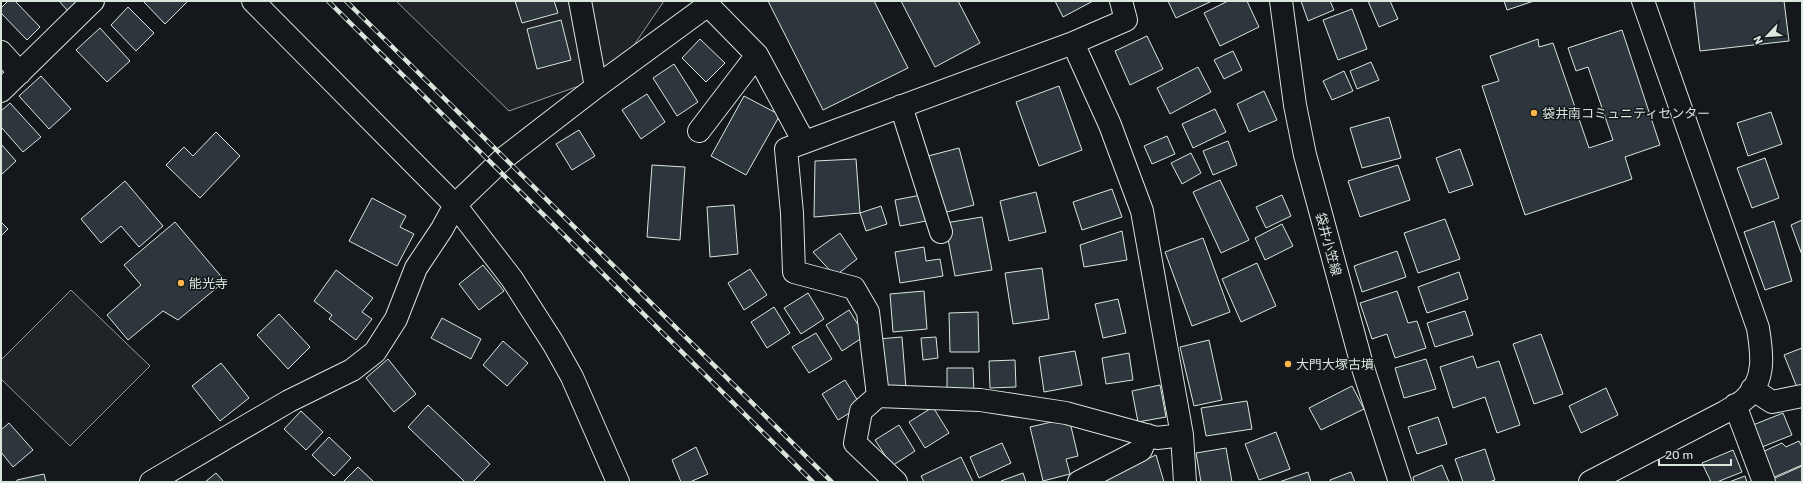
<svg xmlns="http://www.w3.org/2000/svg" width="1803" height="483" viewBox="0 0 1803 483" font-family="Rubik,'Noto Sans JP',sans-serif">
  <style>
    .green { fill: #202428; stroke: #939e99 }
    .building { fill: #2c363c; stroke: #d8e6dc }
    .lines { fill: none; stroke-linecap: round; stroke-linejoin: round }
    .minor-casing { stroke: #d8e6dc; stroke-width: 24 }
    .major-casing { stroke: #d8e6dc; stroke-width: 24 }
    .minor { stroke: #14181c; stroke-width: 22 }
    .major { stroke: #14181c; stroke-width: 22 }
    .rail-casing { stroke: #d8e6dc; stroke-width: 4.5 }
    .rail { stroke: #14181c; stroke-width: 3; stroke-dasharray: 9; stroke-linecap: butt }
    .poi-dot { fill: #ffb74d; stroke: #14181c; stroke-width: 1.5 }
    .labels { text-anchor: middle; stroke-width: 3; stroke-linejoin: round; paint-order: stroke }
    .poi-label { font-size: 13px; fill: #d8e6dc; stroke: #14181c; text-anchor: start }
    .street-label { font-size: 13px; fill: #d8e6dc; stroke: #14181c }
  </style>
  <rect width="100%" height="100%" fill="#14181c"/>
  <path class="green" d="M396 1H664L615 73 509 111Z
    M71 290 150 366 70 446 1 379V360Z"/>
  <path class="building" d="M8 1H15L40 27 27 40 1 13V8Z
    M59 1H79L68 11Z
    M143 1H188L165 24Z
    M515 1H554L558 13 522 23Z
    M768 1H874L908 68 823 110Z
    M901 1H958L980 43 935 67Z
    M1055 1H1093L1063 17Z
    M1168 1H1212L1176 18Z
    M1228 1H1247L1259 27 1220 46 1204 13Z
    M1301 1H1330L1334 10 1308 21Z
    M1368 1H1390L1398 19 1379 27Z
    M1504 1H1534L1507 10Z
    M1694 1H1784L1789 41 1700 51Z
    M128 7 154 33 136 51 111 25Z
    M1352 9 1367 49 1338 60 1323 20Z
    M561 20 571 60 537 69 527 29Z
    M100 28 130 61 107 82 76 50Z
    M1622 30 1660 145 1625 157 1632 179 1525 215 1482 86 1499 81 1490 56 1538 39 1539 47 1553 43 1589 148 1613 140 1588 67 1576 71 1568 48Z
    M1147 36 1163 69 1130 85 1115 51Z
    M700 39 725 63 706 82 682 58Z
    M1233 51 1242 70 1224 79 1214 60Z
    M1371 62 1379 80 1357 89 1350 71Z
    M674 64 698 102 677 116 653 78Z
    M1198 67 1211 92 1170 114 1157 88Z
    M1344 71 1353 91 1332 100 1323 81Z
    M41 76 71 109 49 129 19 96Z
    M1059 86 1082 150 1039 166 1016 102Z
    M1264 91 1277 120 1249 132 1237 104Z
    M647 94 665 122 641 139 622 110Z
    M744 96 780 115 746 175 711 156Z
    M10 103 41 137 23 152 1 127V111Z
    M1215 109 1226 132 1193 148 1182 124Z
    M1771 112 1782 144 1748 156 1737 123Z
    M1389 117 1401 158 1362 168 1350 128Z
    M579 130 595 156 572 170 556 144Z
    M216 132 240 156 200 198 166 165 184 147 193 156Z
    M1167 136 1175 154 1152 164 1144 146Z
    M1228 141 1237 165 1213 175 1203 151Z
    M1 144 16 161 1 175Z
    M959 148 974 205 943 213 928 156Z
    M1460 149 1473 185 1449 193 1436 158Z
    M1191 153 1201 173 1182 184 1171 163Z
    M1765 158 1779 198 1752 208 1737 168Z
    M856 159 860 213 814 217 815 161Z
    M652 165 685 167 680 240 647 237Z
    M1398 165 1410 200 1360 217 1348 181Z
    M1220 180 1249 240 1221 253 1193 192Z
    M125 181 163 226 139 247 121 226 101 243 81 219Z
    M1112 189 1122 217 1082 230 1073 202Z
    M1036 192 1046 232 1009 241 1000 201Z
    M921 195 926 221 900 226 895 200Z
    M1282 195 1291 216 1266 228 1256 207Z
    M372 198 406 216 400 227 414 234 397 266 349 241Z
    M734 205 738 254 710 257 707 207Z
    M881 206 887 224 866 231 860 213Z
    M982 217 992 270 955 276 945 223Z
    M1445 219 1460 259 1418 273 1404 233Z
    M1802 220V255L1791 225Z
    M1774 221 1792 281 1765 290 1744 232Z
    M1 222 8 229 1 236Z
    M175 222 225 281 178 320 163 311 128 340 107 315 141 285 124 265Z
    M1282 224 1293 246 1265 260 1255 238Z
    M1122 231 1127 260 1084 267 1080 245Z
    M840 233 857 259 835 276 813 252Z
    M1203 238 1230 312 1192 326 1165 252Z
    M924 247 926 261 940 259 943 276 900 283 895 252Z
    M1397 251 1406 277 1362 292 1354 266Z
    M1257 263 1276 306 1241 322 1222 279Z
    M483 265 504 291 479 310 459 284Z
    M1042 268 1049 319 1013 324 1005 273Z
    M750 269 767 295 744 310 728 283Z
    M336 270 373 298 362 312 372 319 356 340 329 319 332 315 314 301Z
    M1459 272 1468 299 1427 313 1418 287Z
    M924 291 927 329 893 332 890 294Z
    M1397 291 1408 323 1417 321 1426 348 1395 358 1387 334 1372 339 1360 303Z
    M808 293 824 319 801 334 784 308Z
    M1118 299 1126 333 1103 338 1095 304Z
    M774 307 790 333 767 348 751 322Z
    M849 310 865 336 842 351 826 325Z
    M1465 311 1473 335 1435 347 1427 323Z
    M978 312 979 352H950L949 313Z
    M279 314 310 347 288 369 257 335Z
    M442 318 481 339 471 359 431 338Z
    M816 333 832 359 809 373 792 347Z
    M1541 334 1563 394 1534 404 1513 344Z
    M902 337 906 388 883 390 878 339Z
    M936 337 938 358 923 360 921 338Z
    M1209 340 1222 400 1194 406 1180 347Z
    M503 341 528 363 507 386 483 365Z
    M1802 348V388L1798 390 1784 355Z
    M1075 351 1082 385 1044 392 1039 357Z
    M1129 353 1133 380 1106 384 1102 358Z
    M1473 356 1477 368 1499 361 1520 425 1497 433 1485 397 1453 408 1440 367Z
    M388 359 416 394 394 412 366 378Z
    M1426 359 1436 389 1404 398 1395 368Z
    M1015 360 1016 387 990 388 989 361Z
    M221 363 249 398 220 421 192 386Z
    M947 368H973L974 394 947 395Z
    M845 380 861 406 838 420 822 394Z
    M1160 385 1166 417 1138 422 1132 391Z
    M1352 386 1364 409 1321 430 1309 408Z
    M1606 388 1618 415 1581 433 1569 406Z
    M1247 401 1252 429 1206 436 1201 408Z
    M428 405 490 464 473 482H465L408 427Z
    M933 407 949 433 925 448 909 422Z
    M301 411 323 432 306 450 284 429Z
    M1783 413 1792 435 1762 447 1753 425Z
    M1438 417 1447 444 1417 454 1408 427Z
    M1069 418 1078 456 1066 459 1070 474 1043 481 1030 427Z
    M9 423 33 450 13 467 1 452V430Z
    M899 425 915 451 892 466 875 440Z
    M1276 432 1290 469 1259 480 1245 444Z
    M329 437 351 458 334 476 312 455Z
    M1799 441 1802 447V465L1772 478 1760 453 1782 443 1786 447Z
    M1002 443 1011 463 979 478 970 457Z
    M696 447 708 474 690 482H681L672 460Z
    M1226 448 1232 482H1201L1196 453Z
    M1485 449 1495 480 1489 482H1463L1455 459Z
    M1733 450 1742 472 1717 482H1711L1702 463Z
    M1156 455 1164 482H1095Z
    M961 457 973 482H924L921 476Z
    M1442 465 1449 482H1414L1413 477Z
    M1802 466V482H1775L1773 479Z
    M358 467 374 482H343Z
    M1308 472 1311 482H1279Z
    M1351 472 1355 482H1331L1330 480Z
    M216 473 224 482H205Z
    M1023 473 1026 482H1001V481Z
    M44 474 46 482H17V480Z
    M1745 476 1747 482H1729Z"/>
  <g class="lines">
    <defs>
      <path id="minor" d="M253 1 455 205 512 279 553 343 572 377 618 482
        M580 1 596 87
        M1121 1 1126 20 1073 43 786 149 792 213 794 272 854 288 868 312 878 396 980 400 1066 413 1157 438 1182 435
        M1073 43 1110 125 1142 211 1182 435 1185 482
        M1 52 20 73
        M1 91 93 1
        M901 106 941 232
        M699 131 757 55
        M1752 389 1772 402 1802 396
        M878 396 861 411 855 443 896 482
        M1735 405 1764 482
        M151 482 289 401 352 370 375 352 396 319 416 268 442 229 455 205 504 158 596 87 708 5 757 55 804 142
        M1079 482 1141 450 1147 435
        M1590 482 1725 412C1731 408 1740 404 1746 398 1766 379 1762 353 1758 328L1643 1"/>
      <path id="major" d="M1281 1 1295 105 1305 155 1362 365 1400 482"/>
    </defs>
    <use href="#minor" class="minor-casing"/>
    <use href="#major" class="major-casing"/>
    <use href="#minor" class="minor"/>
    <use href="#major" class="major"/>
    <defs>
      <path id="rail" d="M328 1 813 482
        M346 1 832 482"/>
    </defs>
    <use href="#rail" class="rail-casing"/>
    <use href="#rail" class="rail"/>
  </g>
  <g class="poi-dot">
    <circle cx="1534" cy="113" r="4"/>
    <circle cx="181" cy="283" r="4"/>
    <circle cx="1288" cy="364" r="4"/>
  </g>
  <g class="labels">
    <g class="poi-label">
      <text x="1542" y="118">袋井南コミュニティセンター</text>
      <text x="189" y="288">能光寺</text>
      <text x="1296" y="369">大門大塚古墳</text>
    </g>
    <g class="street-label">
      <text transform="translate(1329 244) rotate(75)" y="5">袋井小笠線</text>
    </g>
  </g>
  <rect width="1803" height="483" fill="none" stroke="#d8e6dc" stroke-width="4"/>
  <g transform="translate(1767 36) rotate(245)" stroke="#14181c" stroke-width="3" paint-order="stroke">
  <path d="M0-3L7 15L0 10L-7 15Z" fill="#d8e6dc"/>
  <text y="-6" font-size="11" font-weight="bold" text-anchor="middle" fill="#d8e6dc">N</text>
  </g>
  <path d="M1659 459v6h72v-6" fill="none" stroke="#d8e6dc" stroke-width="2"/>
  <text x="1665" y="459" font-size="12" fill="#d8e6dc" stroke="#14181c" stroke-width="3" paint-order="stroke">20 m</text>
</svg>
